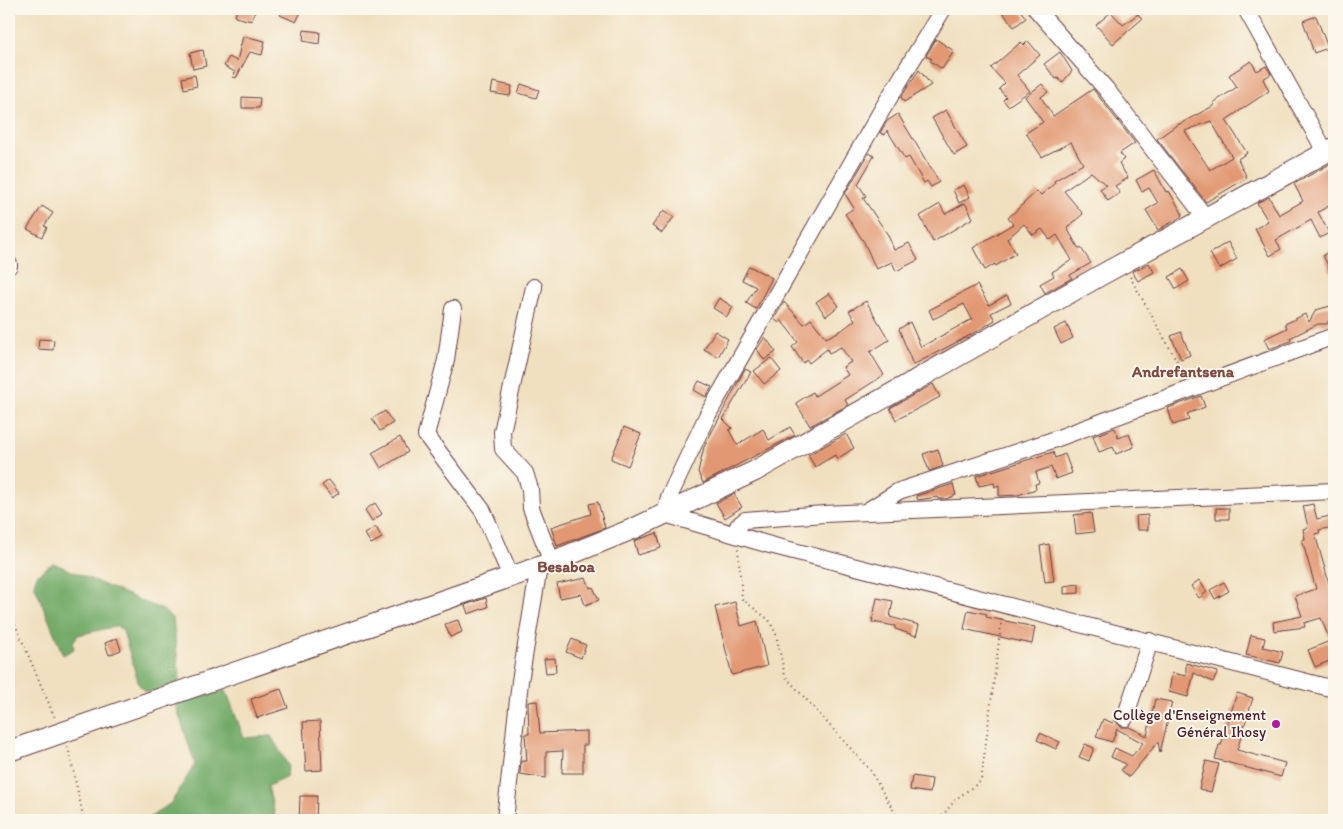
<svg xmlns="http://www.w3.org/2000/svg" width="1343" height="829" viewBox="0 0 1343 829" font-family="Itim,sans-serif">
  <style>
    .forest { fill: #72aa68; stroke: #5e644a }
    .building { fill: #e29973; fill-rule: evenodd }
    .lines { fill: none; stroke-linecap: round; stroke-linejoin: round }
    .minor-casing { stroke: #633c41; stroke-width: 18 }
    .major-casing { stroke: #633c41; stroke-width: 22 }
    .path { stroke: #633c41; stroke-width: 2; stroke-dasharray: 1 4; stroke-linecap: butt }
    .minor { stroke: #fff; stroke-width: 16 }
    .major { stroke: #fff; stroke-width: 20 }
    .poi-dot { fill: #b5179e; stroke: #fbf7ec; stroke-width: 2 }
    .labels { text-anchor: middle; stroke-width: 4; stroke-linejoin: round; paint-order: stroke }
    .poi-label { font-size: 15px; fill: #4a1f2b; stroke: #fbf7ec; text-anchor: end }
    .neighbourhood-label { font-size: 16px; font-weight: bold; fill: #7f4a44; stroke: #fbf7ec }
  </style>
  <rect width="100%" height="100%" fill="#fbf7ec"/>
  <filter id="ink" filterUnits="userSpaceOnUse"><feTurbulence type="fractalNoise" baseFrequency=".02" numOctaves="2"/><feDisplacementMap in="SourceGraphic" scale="10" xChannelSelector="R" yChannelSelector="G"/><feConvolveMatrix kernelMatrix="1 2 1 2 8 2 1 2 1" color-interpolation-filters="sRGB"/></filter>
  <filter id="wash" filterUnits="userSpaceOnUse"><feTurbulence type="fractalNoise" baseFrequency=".0096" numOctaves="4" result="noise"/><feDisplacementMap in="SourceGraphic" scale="20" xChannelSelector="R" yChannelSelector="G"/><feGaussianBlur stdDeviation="1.12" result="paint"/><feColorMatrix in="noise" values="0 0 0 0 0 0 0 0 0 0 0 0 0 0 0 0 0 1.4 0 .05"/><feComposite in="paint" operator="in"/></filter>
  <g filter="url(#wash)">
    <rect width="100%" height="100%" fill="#f0e0c0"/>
    <path class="forest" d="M53 563 163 610 173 619 180 679 177 684 147 693 139 685 123 631 117 626 78 635 73 642 74 649 63 655 34 584 37 575Z
      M226 690 244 738 271 736 288 765 287 777 268 786 276 820H146L171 803 195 764 175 703Z"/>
    <g id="blocks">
      <path class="building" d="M237 9 255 10 252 21 235 17Z
        M283 9H294L301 12 296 22 280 15Z
        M1000 9H1019L1026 18 1014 27Z
        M1111 12 1123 25 1138 14 1142 19 1113 44 1096 25Z
        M1316 16 1328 48 1314 53 1303 21Z
        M304 30 320 32 319 44 303 41Z
        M243 36 265 41 262 55 250 52 236 78 233 77 235 72 224 66 229 57 237 61Z
        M936 39 954 51 942 69 930 61 932 59 926 56Z
        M1028 41 1040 55 1017 75 1030 91 1008 106 1003 100 1006 97 999 89 1005 83 991 68 1021 42 1024 45Z
        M203 50 206 66 193 69 190 53Z
        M1060 52 1072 71 1062 83 1058 78 1056 79 1044 64Z
        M1251 61 1257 71 1266 66 1271 74 1263 79 1269 91 1226 120 1247 153 1238 159 1247 178 1206 202 1157 139 1174 127 1215 105 1213 103 1237 87 1229 75ZM1211 121 1232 157 1210 170 1185 131Z
        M919 70 931 85 904 102 901 97Z
        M195 75 197 86 184 89 182 78Z
        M493 82 512 86 510 96 491 93Z
        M521 84 539 90 536 98 518 93Z
        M1042 84 1048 92 1041 97 1053 116 1093 89 1135 143 1120 153 1124 159 1119 163 1128 178 1115 186 1120 193 1108 201 1100 189 1106 185 1091 172 1064 191 1083 214 1067 228 1079 249 1081 248 1091 263 1070 275 1072 278 1045 293 1040 284 1054 276 1052 272 1072 260 1057 235 1050 240 1042 229 1033 235 1024 224 1007 239 1016 253 996 266 995 264 985 270 973 248 1013 224 1008 218 1037 191 1041 195 1055 183 1054 181 1083 164 1071 142 1042 157 1026 133 1043 122 1025 97Z
        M242 97 260 98 259 108H242Z
        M946 110 967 147 954 155 932 118Z
        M898 114 939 182 931 187 927 181 924 183 909 157 905 159 887 130 885 135 880 133 887 121Z
        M869 153 874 156 858 184 866 196 863 198 888 235 894 250 909 243 918 260 896 271 892 262 876 269 864 242 845 214 854 208 845 194Z
        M1330 164 1334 171V203L1318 212 1329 233 1320 238 1311 220 1276 240 1281 249 1270 256 1255 229 1268 221 1257 203 1269 197 1279 215 1303 201 1294 184Z
        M1154 170 1166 192 1169 191 1182 213 1181 217 1158 230 1146 210 1158 203 1149 188 1142 192 1136 180Z
        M964 185 970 197 959 203 953 190Z
        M965 203 973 218 933 242 920 216 940 204 945 214Z
        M42 206 53 213 44 226 47 227 42 237 27 229Z
        M664 210 674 217 662 233 652 226Z
        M1228 242 1237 259 1219 269 1210 253Z
        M1334 249V279L1323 255Z
        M1149 263 1154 272 1138 281 1132 272Z
        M749 266 772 278 756 309 746 303 756 287 742 280Z
        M1182 269 1189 281 1176 289 1169 277Z
        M977 285 989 305 1007 295 1011 303 991 313 995 320 976 332 913 365 899 329 910 322 921 347 972 319 964 304 933 319 929 310Z
        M829 293 839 306 826 316 816 302Z
        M719 298 733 307 727 317 713 308Z
        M866 301 889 340 870 352 884 375 845 400 848 405 810 426 796 403 813 392 815 396 848 375 843 367 851 362 841 347 829 353 827 349 809 363 807 360 803 363 792 347 798 342 781 320 779 323 774 319 784 302 804 324 811 319 826 338 842 330 855 320 849 311Z
        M1334 305V311L1327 324H1318L1290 338 1291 341 1269 349 1264 339 1287 328 1285 324 1305 314 1309 322 1316 310Z
        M1066 323 1073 338 1061 344 1054 329Z
        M715 331 728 339 718 357 704 349Z
        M1181 332 1190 355 1181 359 1171 336Z
        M765 337 776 352 764 360 757 349Z
        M39 339 54 340 53 350 38 349Z
        M771 358 781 371 764 384 754 371Z
        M745 369 751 372 723 419 732 428 729 430 737 445 763 429 769 440 790 427 795 435 703 483 698 472 704 447Z
        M699 381 712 387 706 397 694 390Z
        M933 384 940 397 896 420 890 408Z
        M1201 396 1205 407 1187 414 1189 420 1173 425 1168 408Z
        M385 411 393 423 380 431 372 419Z
        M624 427 641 434 628 466 611 459Z
        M1115 428 1118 438 1129 434 1134 447 1116 454 1113 447 1099 452 1093 436Z
        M846 434 854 448 837 459 835 455 815 467 808 455Z
        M400 437 408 452 381 468 372 453Z
        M938 449 943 466 929 471 923 454Z
        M1053 452 1055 458 1065 454 1072 473 1056 479 1051 467 1036 472 1039 483 1035 484 1036 489 1018 495 999 496V485L995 487 994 483 979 486 976 476Z
        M329 480 339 493 332 498 322 485Z
        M953 484 956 495 946 499H938L937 497 918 500 916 496Z
        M734 494 742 507 725 518 716 503Z
        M598 502 605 528 557 546 551 527 591 514 589 504Z
        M375 503 382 514 372 521 365 510Z
        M1313 504 1317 519 1330 516 1333 527 1319 530 1320 533 1315 534 1334 601V659L1315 667 1308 650 1330 641 1321 618 1304 623 1305 627 1274 631 1273 622 1302 616 1295 596 1316 589 1302 540 1305 539 1303 529 1308 527 1303 506Z
        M1216 508H1229V519H1216Z
        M1091 513 1094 532 1076 534 1074 515Z
        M1148 515V530H1137L1136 516Z
        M376 527 382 538 371 544 365 534Z
        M657 533 661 548 638 555 634 541Z
        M1049 544 1054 581 1045 582 1040 546Z
        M586 578 590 588 593 587 599 600 585 605 581 594 560 598 557 584Z
        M1199 580 1207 592 1199 598 1191 586Z
        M1224 582 1229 591 1215 599 1210 590Z
        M1079 584V593L1064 594V586Z
        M486 598 488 607 468 614 465 605Z
        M877 598 893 601 890 617 919 625 916 636 895 629V626L872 622Z
        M735 602 741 626 757 621 767 666 732 675 715 607Z
        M968 610 987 614 986 617 1035 627 1032 644 964 629Z
        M458 620 462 632 450 637 445 624Z
        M1251 635 1265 638 1263 647 1283 652 1280 663 1246 655Z
        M117 638 121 650 109 655 105 643Z
        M572 639 586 645 581 658 566 652Z
        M555 658 556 672 546 673 544 659Z
        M1186 663 1218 672 1213 682 1194 673 1188 697 1169 692 1172 673 1186 676Z
        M281 689 288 708 257 718 251 699Z
        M1237 693 1253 698 1237 750 1285 763 1281 777 1215 759 1219 745H1221Z
        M1155 699 1172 702 1160 753 1158 742 1129 777 1121 770 1126 764 1111 757 1115 748 1132 756 1143 743 1117 729 1112 742 1096 737 1103 719 1113 723 1114 719 1121 727H1129L1147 736Z
        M537 701 540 733 587 731V745H583V773H562L563 751 546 752V778L520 774 521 761H527L525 734H529L528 702Z
        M320 721 322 770 306 771 303 722Z
        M1040 733 1060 742 1056 749 1037 740Z
        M1085 744 1094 748 1089 761 1079 757Z
        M1206 761 1219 764 1211 792 1199 789Z
        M912 776 932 779 930 793 910 790Z
        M300 796H317L316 820H299Z"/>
    </g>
  </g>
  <g filter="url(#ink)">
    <use href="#blocks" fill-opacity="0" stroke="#633c41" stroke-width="1"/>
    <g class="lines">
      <defs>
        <path id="minor" d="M943 9 883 108 707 416 669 497 665 514 770 545 1334 689
          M1036 9 1106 89 1206 218
          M1246 9 1326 153
          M9 266V264
          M534 287 502 432 503 449 525 473 530 489 531 508 551 560
          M453 309 446 360 426 435 483 511 511 577
          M867 511 899 491 1050 441 1334 336
          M737 535 738 526 745 520 824 514 1334 491
          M1125 718 1150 641
          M505 820 520 681 539 567"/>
        <path id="major" d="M9 751 539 567 635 528 755 471 1103 274 1334 148"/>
      </defs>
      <use href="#minor" class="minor-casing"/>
      <use href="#major" class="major-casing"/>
      <path class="path" d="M1130 277 1186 377
        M738 549 742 599 769 620 776 634 785 676 870 770 899 820
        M9 610 55 718
        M68 747 84 820
        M939 820 956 799 981 781 1002 617"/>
      <use href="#minor" class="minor"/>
      <use href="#major" class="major"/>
    </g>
  </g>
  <circle class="poi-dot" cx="1276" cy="724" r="5"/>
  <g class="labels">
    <g class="poi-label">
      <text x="1266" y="720">Collège d'Enseignement<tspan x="1266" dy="17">Général Ihosy</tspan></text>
    </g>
    <g class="neighbourhood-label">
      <text x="1183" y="377">Andrefantsena</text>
      <text x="566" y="572">Besaboa</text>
    </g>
  </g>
  <rect width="1343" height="829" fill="none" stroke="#fbf7ec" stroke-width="30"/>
</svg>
